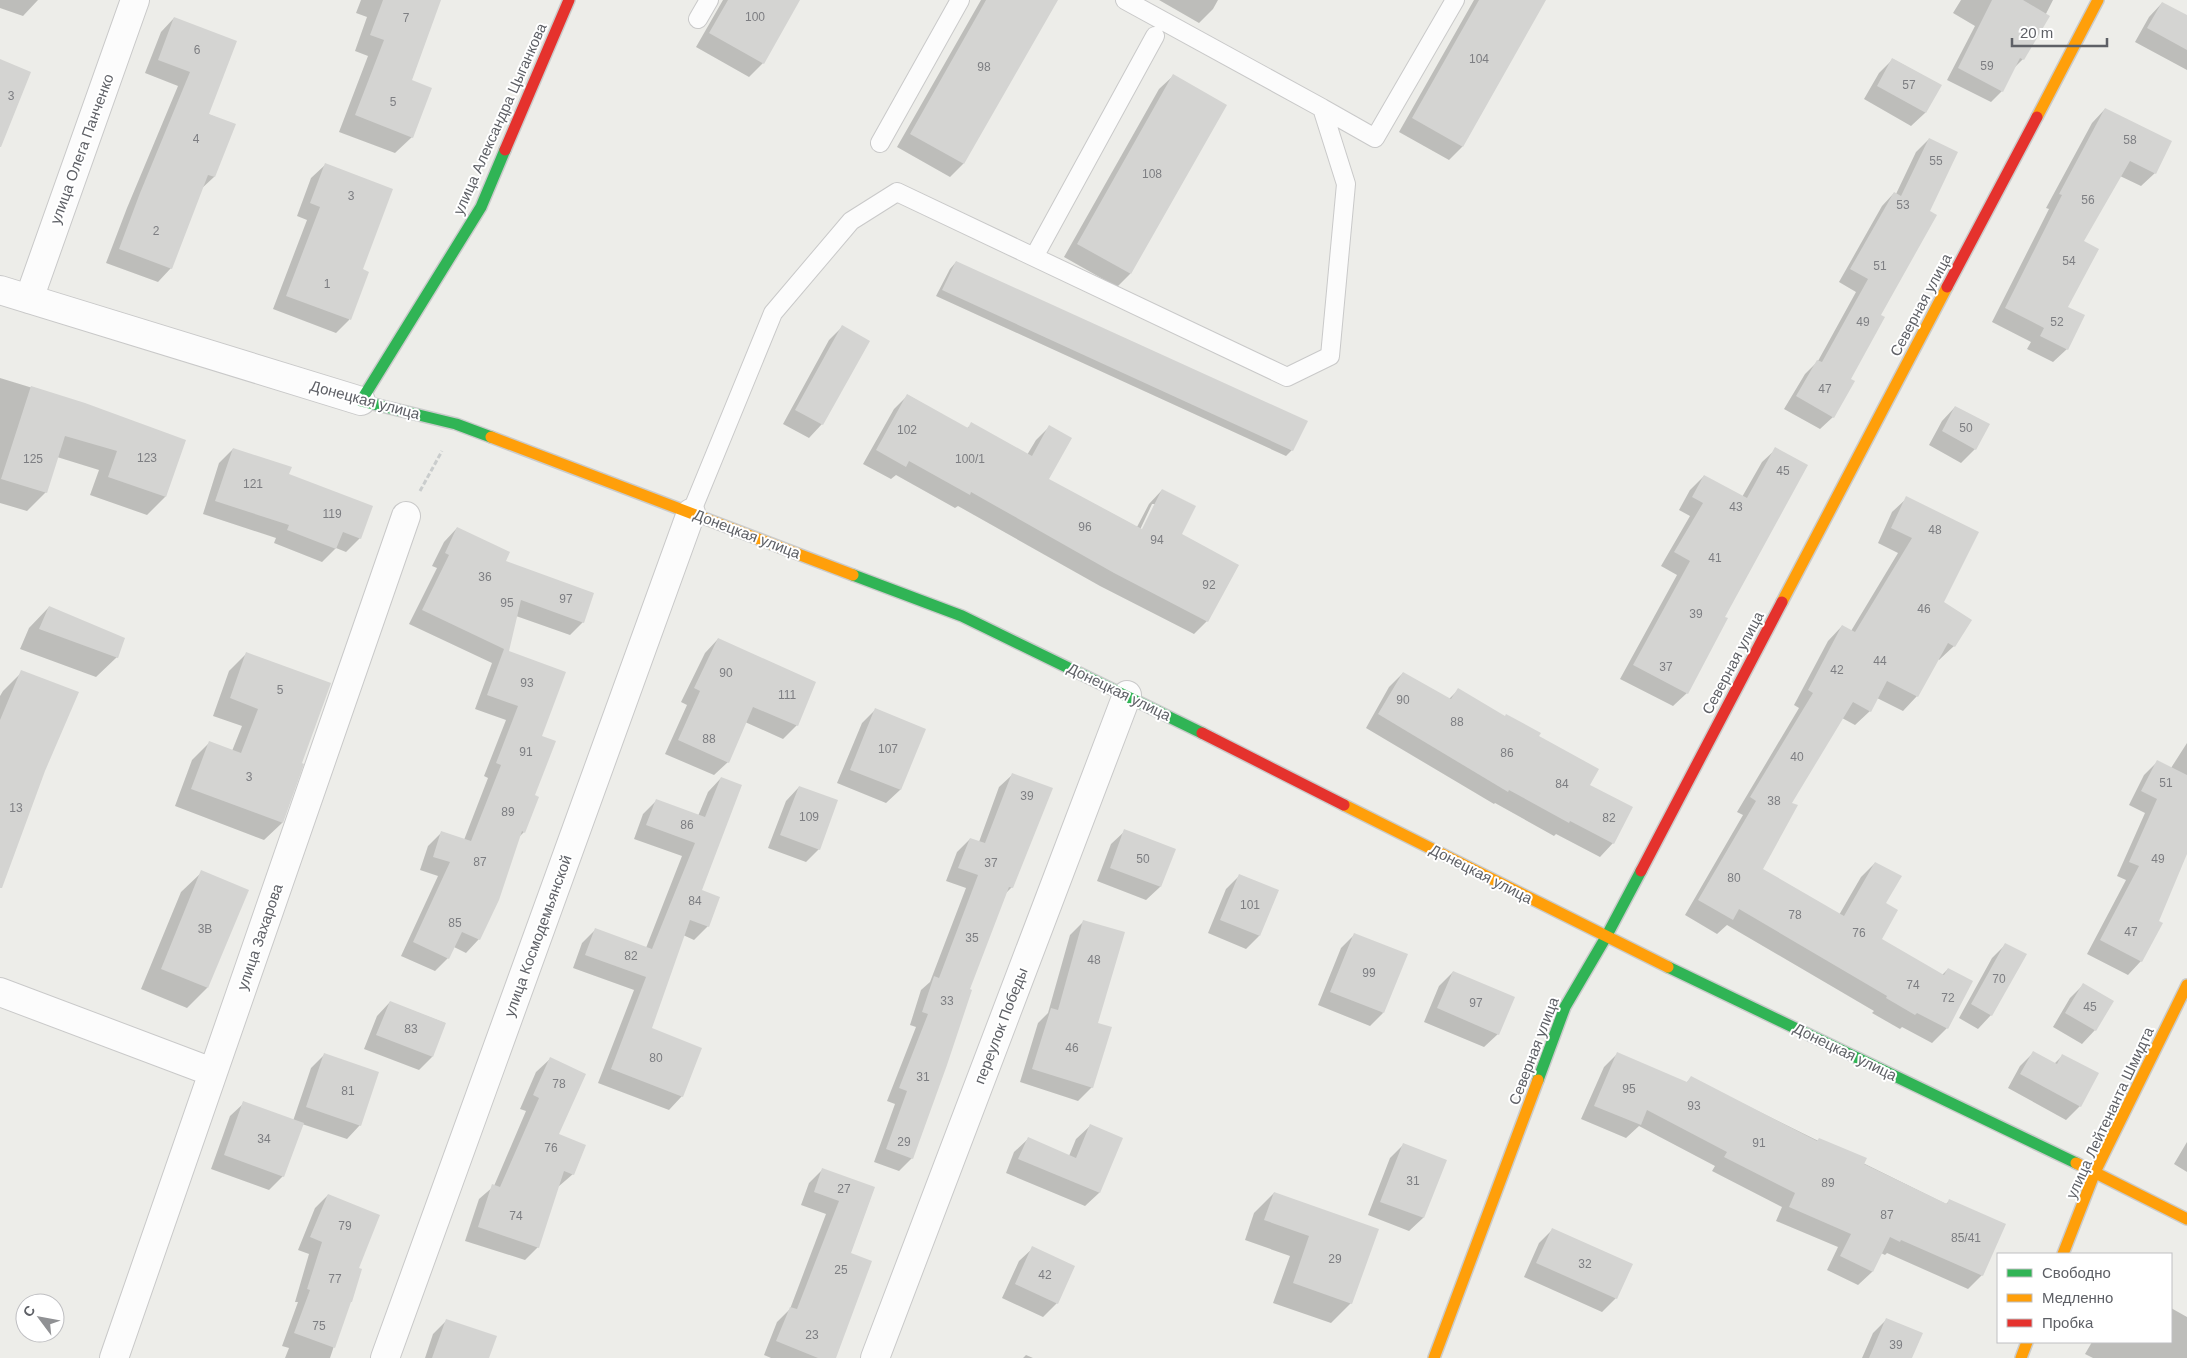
<svg xmlns="http://www.w3.org/2000/svg" width="2187" height="1358" viewBox="0 0 2187 1358" font-family="Arial,sans-serif">
  <style>
    .shadow { fill: #0003; fill-rule: evenodd }
    .building { fill: #d4d4d2 }
    .lines { fill: none; stroke-linecap: round; stroke-linejoin: round }
    .lane-casing { stroke: #c9c9c9; stroke-width: 20 }
    .street-casing { stroke: #c9c9c9; stroke-width: 30 }
    .fast-casing { stroke: #cacbcb; stroke-width: 14 }
    .slow-casing { stroke: #cacbcb; stroke-width: 14 }
    .jam-casing { stroke: #cacbcb; stroke-width: 14 }
    .path { stroke: #cacdcd; stroke-width: 3; stroke-dasharray: 5 2.5; stroke-linecap: butt }
    .lane { stroke: #fcfcfc; stroke-width: 18 }
    .street { stroke: #fcfcfc; stroke-width: 28 }
    .fast { stroke: #30b455; stroke-width: 11 }
    .slow { stroke: #ff9f0a; stroke-width: 11 }
    .jam { stroke: #e5322d; stroke-width: 11 }
    .labels { text-anchor: middle; stroke-width: 4; stroke-linejoin: round; paint-order: stroke }
    .number-label { font-size: 12px; fill: #7d7e82 }
    .street-label { font-size: 15px; fill: #5e6066; stroke: #fff }
  </style>
  <rect width="100%" height="100%" fill="#edede9"/>
  <path class="shadow" d="M0 0H38L23 16 0 8Z
    M361 0H440L411 81 412 137 395 153 339 132 368 56 355 51 367 17 356 13Z
    M723 0H799L763 63 749 77 696 47Z
    M981 0H1056L963 164 950 177 897 147Z
    M1159 0H1218L1213 9 1199 23Z
    M1474 0H1545L1462 147 1449 160 1399 132Z
    M1961 0H2053L2023 59 2013 69 2002 91 1991 102 1947 80 1975 26 1953 13Z
    M2162 3 2187 17V70L2135 42 2149 17Z
    M174 18 208 114 234 125 214 177 200 190 171 268 158 282 106 263 127 208 178 86 145 73 161 32Z
    M1893 59 1940 85 1925 113 1911 126 1864 99 1879 73Z
    M1173 76 1130 274 1117 287 1064 257 1159 89Z
    M2105 109 2155 173 2141 186 2120 176 2082 242 2067 308V349L2053 362 2027 349 2031 342 1992 322 2049 209 2046 208 2092 123Z
    M1929 139 1879 315 1833 417 1820 429 1784 409 1805 374 1818 361 1856 292 1839 282 1882 206 1894 193 1896 194 1916 152Z
    M325 165 361 270 367 273 349 320 336 333 273 309 307 220 297 216 311 178Z
    M956 262 1292 450 1286 456 936 296 950 269Z
    M842 327 822 424 809 438 783 424 829 340Z
    M0 378 85 404 185 441 165 497 147 515 90 495 99 470 57 457 46 492 27 511 0 503Z
    M908 395 966 429 972 424 1027 455 1036 440 1049 427 1047 479 1137 527 1149 504 1162 490 1181 534 1207 621 1194 634 1100 586 958 506 955 508 896 475 891 479 863 464 894 409ZM1152 504H1155L1140 535 1138 534Z
    M1955 407 1975 449 1961 463 1929 445 1942 421Z
    M233 449 288 475 360 538 346 552 336 548 322 562 274 543 276 538 203 514 219 463Z
    M1776 449 1723 617 1687 693 1673 706 1620 679 1677 575 1661 566 1690 516 1679 510 1690 490 1704 476 1742 497 1762 462Z
    M1907 498 1942 603 1954 646 1939 660 1938 659 1917 696 1903 711 1877 698 1870 711 1855 725 1842 718 1791 803 1761 869 1839 915 1861 877 1875 863 1885 903 1880 939 1942 975 1948 969 1971 981 1947 1028 1932 1043 1902 1027 1900 1029 1872 1013 1874 1011 1727 925 1717 934 1685 915 1743 815 1737 812 1799 708 1794 705 1828 641 1842 626 1851 631 1898 553 1878 543 1892 512Z
    M457 528 504 561 583 622 570 635 516 616 508 652 541 737 533 796 524 832 519 837 479 939 466 953 454 947 448 958 435 971 401 956 438 876 420 870 428 846 442 832 464 840 488 778 484 776 506 720 475 709 492 663 409 624 437 568 432 566 444 542Z
    M49 607 117 657 96 677 20 649 29 628Z
    M718 639 797 725 783 739 745 722 728 762 714 775 665 754 687 705 681 702 705 653Z
    M247 653 302 764 282 823 264 840 175 806 192 760 209 743 232 751 242 726 213 716 229 671Z
    M22 672 0 881V696L3 691Z
    M1403 673 1449 699 1458 690 1538 736 1588 785 1613 843 1600 857 1556 834 1554 836 1495 803 1494 804 1366 728 1389 687Z
    M875 710 924 730 900 790 886 803 837 783 862 723Z
    M2187 743V851L2141 961 2128 975 2087 954 2126 880 2117 876 2145 813 2129 805 2144 775 2157 762 2171 768Z
    M1012 775V887L1006 893 968 990 912 1158 899 1171 874 1162 895 1104 887 1101 916 1027 910 1025 921 990 930 982 966 888 946 881 957 852 970 839 979 842 999 787Z
    M721 778 700 891 708 926 694 940 683 935 650 1029 682 1096 669 1110 598 1083 634 990 573 968 582 943 595 930 646 948 682 856 634 839 643 814 656 801 698 816 708 792Z
    M799 787 819 849 806 862 768 848 786 801Z
    M1125 831 1174 850 1160 887 1146 900 1097 881 1111 844Z
    M202 872 207 988 187 1008 141 989 181 892Z
    M1240 875 1278 891 1259 936 1246 949 1208 933 1226 889Z
    M1084 921 1097 1024 1092 1087 1078 1101 1020 1082 1038 1023 1048 1013 1070 935Z
    M1354 935 1383 1013 1370 1026 1318 1005 1341 948Z
    M2006 944 1991 1015 1978 1029 1959 1018 1992 958Z
    M1453 972 1498 1034 1484 1047 1424 1022 1439 986Z
    M2083 985 2095 1030 2082 1044 2053 1027 2070 998Z
    M390 1002 445 1023 432 1057 419 1070 364 1049 377 1016Z
    M2033 1053 2054 1064 2063 1055 2080 1106 2066 1120 2008 1088 2020 1066Z
    M1617 1054 1686 1083 1691 1078 1946 1204 1949 1201 1982 1275 1968 1289 1887 1253 1885 1255 1881 1253 1872 1272 1858 1285 1827 1270 1838 1247 1776 1221 1782 1207 1712 1171 1715 1166 1639 1126 1626 1138 1581 1119 1604 1067Z
    M324 1055 360 1125 347 1139 302 1124 283 1176 269 1190 211 1169 230 1116 244 1103 293 1121 311 1068Z
    M550 1059 558 1134 573 1174 558 1187 538 1247 525 1260 465 1241 479 1199 494 1186 526 1111 520 1109 536 1072Z
    M1090 1126 1121 1139 1099 1193 1085 1206 1006 1173 1014 1152 1028 1139 1069 1156 1076 1139Z
    M2187 1142V1172L2174 1164Z
    M1404 1144 1445 1161 1423 1218 1409 1231 1368 1215 1390 1158Z
    M822 1170 874 1188 850 1254 834 1358H771L764 1355 777 1322 790 1309 826 1214 801 1205 809 1183Z
    M1274 1193 1377 1230 1351 1303 1331 1323 1273 1303 1290 1256 1245 1240 1254 1213Z
    M328 1195 357 1269 348 1304 330 1358H285L289 1348 282 1346 298 1302H295L309 1254 298 1250 315 1208Z
    M1552 1230 1616 1298 1602 1312 1524 1277 1539 1243Z
    M1033 1248 1057 1303 1043 1317 1002 1298 1019 1261Z
    M2171 1308 2187 1317V1358H2093L2085 1354 2092 1342H2171Z
    M1887 1319 1911 1358H1862L1873 1333Z
    M447 1320 488 1358H425L433 1334Z
    M1026 1355 1033 1358H1023Z"/>
  <path class="building" d="M383 0H441L412 80 432 88 413 138 355 115 384 40 370 35Z
    M728 0H800L764 64 709 33Z
    M986 0H1058L964 164 910 134Z
    M1479 0H1546L1463 147 1412 118Z
    M1992 0H2023L2050 16 2024 60 2020 58 2003 92 1958 68Z
    M2162 2 2187 15V50L2147 28Z
    M174 17 237 41 209 114 236 124 215 177 208 175 172 269 119 249 140 193 190 72 158 60Z
    M1892 58 1942 85 1926 113 1877 86Z
    M0 59 31 72 1 147H0Z
    M1173 74 1227 105 1131 274 1077 244Z
    M2105 108 2172 141 2156 174 2130 161 2084 241 2099 249 2068 307 2085 315 2068 350 2040 336 2044 328 2005 308 2062 195 2059 194Z
    M1929 138 1958 152 1930 211 1937 215 1881 315 1885 317 1851 379 1855 381 1834 418 1796 396 1817 360 1822 362 1868 279 1850 269 1894 192 1901 196Z
    M325 163 393 189 363 269 369 272 351 320 286 296 320 207 310 203Z
    M956 261 1308 421 1293 451 942 290Z
    M842 325 870 341 823 425 795 410Z
    M31 386 85 403 186 440 166 497 108 477 117 451 65 436 47 493 1 479Z
    M907 394 968 428 971 422 1032 456 1049 425 1072 438 1049 479 1142 529 1162 489 1196 506 1182 534 1239 565 1208 622 1114 573 971 492 970 495 909 461 906 467 876 450Z
    M1955 406 1990 424 1976 450 1942 431Z
    M1775 447 1808 465 1725 617 1728 618 1688 694 1633 665 1690 561 1674 552 1703 503 1692 497 1704 475 1747 498Z
    M233 448 292 467 289 474 373 506 361 539 343 532 336 549 287 530 289 525 215 501Z
    M1906 496 1979 532 1944 602 1972 620 1955 647 1948 643 1918 697 1887 681 1871 712 1853 702 1792 803 1798 805 1763 869 1844 916 1875 862 1902 876 1886 903 1898 910 1882 939 1944 975 1948 968 1973 981 1948 1029 1917 1013 1915 1015 1886 998 1887 996 1739 909 1733 920 1698 900 1756 801 1750 797 1813 693 1808 690 1842 625 1855 632 1912 538 1891 528Z
    M457 527 510 552 506 561 594 593 584 623 521 600 509 651 566 672 542 736 556 741 535 795 539 797 525 833 522 831 499 900 480 940 462 932 449 959 413 942 450 862 433 857 441 831 471 841 501 765 496 763 518 706 487 695 504 649 422 610 449 555 445 553Z
    M49 606 125 638 118 658 39 629Z
    M718 638 816 682 798 726 753 707 729 763 678 740 700 691 694 688Z
    M246 652 331 683 302 763 304 764 283 823 191 789 209 741 241 753 258 709 230 698Z
    M21 670 79 692 45 771 2 888H0V720Z
    M1403 672 1451 699 1458 688 1505 716 1506 714 1541 733 1539 736 1599 769 1590 785 1633 807 1614 844 1570 821 1569 823 1509 790 1508 792 1378 714Z
    M875 708 926 729 901 790 850 770Z
    M2157 760 2187 775V854L2159 921 2163 923 2142 962 2100 940 2139 866 2129 862 2157 799 2141 791Z
    M1012 773 1053 788 1013 888 1009 887 970 989 972 990 947 1065 913 1159 886 1149 907 1091 899 1088 928 1014 922 1012 934 976 939 978 978 875 958 868 970 838 985 843Z
    M721 777 742 785 702 890 720 897 709 927 690 920 652 1028 702 1048 683 1097 611 1069 646 977 585 955 595 928 652 949 695 843 646 825 656 799 705 817Z
    M799 786 838 800 820 850 780 835Z
    M1124 829 1176 849 1161 887 1110 868Z
    M201 870 249 890 208 988 161 969Z
    M1239 874 1279 890 1260 936 1220 920Z
    M1083 920 1125 932 1098 1023 1112 1027 1093 1088 1032 1069 1051 1008 1058 1010Z
    M1354 933 1408 954 1384 1013 1330 992Z
    M2005 943 2027 954 1992 1016 1971 1004Z
    M1453 971 1515 997 1499 1035 1437 1008Z
    M2083 983 2114 1001 2096 1031 2065 1013Z
    M390 1001 446 1023 433 1057 376 1035Z
    M2033 1051 2057 1064 2062 1054 2099 1073 2081 1107 2020 1074Z
    M1617 1052 1687 1082 1691 1076 1817 1141 1819 1138 1867 1158 1864 1164 1947 1204 1949 1199 2006 1224 1983 1276 1901 1240 1900 1242 1890 1237 1873 1272 1840 1256 1851 1234 1789 1207 1795 1193 1724 1157 1727 1152 1647 1110 1641 1125 1594 1106Z
    M324 1053 379 1072 361 1126 306 1107Z
    M550 1057 586 1074 559 1134 586 1145 574 1175 564 1171 539 1248 478 1227 492 1184 500 1187 539 1098 533 1095Z
    M243 1101 304 1123 284 1177 224 1155Z
    M1090 1124 1123 1138 1100 1193 1018 1159 1028 1137 1076 1158Z
    M1403 1143 1447 1160 1424 1218 1380 1202Z
    M822 1168 875 1187 851 1253 872 1261 836 1358H818L776 1341 790 1307 797 1309 839 1201 814 1192Z
    M1274 1192 1379 1229 1352 1304 1293 1283 1309 1236 1264 1220Z
    M328 1194 380 1215 359 1268 362 1269 352 1302H351L335 1348 294 1333 310 1290 307 1289 322 1242 310 1237Z
    M1552 1228 1633 1264 1617 1299 1536 1263Z
    M1032 1246 1075 1266 1058 1304 1015 1284Z
    M1886 1318 1923 1333 1912 1358H1869Z
    M446 1319 497 1336 489 1358H432Z"/>
  <g class="lines">
    <defs>
      <path id="lane" d="M698 19 709 0
        M1322 108 1375 138 1455 0
        M880 143 960 0
        M1034 257 1155 36
        M691 513 773 313 851 221 897 192 1287 377 1330 356 1346 184 1322 108 1125 0"/>
      <path id="street" d="M0 290 361 401
        M29 299 135 0
        M0 992 212 1072
        M114 1358 406 516
        M385 1358 691 513
        M875 1358 1127 695"/>
      <path id="fast" d="M491 437 456 424 361 401 481 207 505 150
        M853 575 962 616 1202 733
        M1668 967 2076 1163
        M1538 1080 1565 1007 1606 937 1641 871"/>
      <path id="slow" d="M2037 117 2098 0
        M491 437 853 575
        M1782 602 1947 287
        M1344 805 1668 967
        M2076 1163 2187 1219
        M2063 1254 2095 1172 2187 985
        M1434 1358 1538 1080
        M2021 1358 2027 1342"/>
      <path id="jam" d="M505 150 569 0
        M1947 287 2037 117
        M1202 733 1344 805
        M1641 871 1782 602"/>
    </defs>
    <use href="#lane" class="lane-casing"/>
    <use href="#street" class="street-casing"/>
    <use href="#fast" class="fast-casing"/>
    <use href="#slow" class="slow-casing"/>
    <use href="#jam" class="jam-casing"/>
    <path class="path" d="M420 491 442 451"/>
    <use href="#lane" class="lane"/>
    <use href="#street" class="street"/>
    <use href="#fast" class="fast"/>
    <use href="#slow" class="slow"/>
    <use href="#jam" class="jam"/>
  </g>
  <g class="labels">
    <g class="number-label">
      <text x="755" y="21">100</text>
      <text x="406" y="22">7</text>
      <text x="197" y="54">6</text>
      <text x="1479" y="63">104</text>
      <text x="1987" y="70">59</text>
      <text x="984" y="71">98</text>
      <text x="1909" y="89">57</text>
      <text x="11" y="100">3</text>
      <text x="393" y="106">5</text>
      <text x="196" y="143">4</text>
      <text x="2130" y="144">58</text>
      <text x="1936" y="165">55</text>
      <text x="1152" y="178">108</text>
      <text x="351" y="200">3</text>
      <text x="2088" y="204">56</text>
      <text x="1903" y="209">53</text>
      <text x="156" y="235">2</text>
      <text x="2069" y="265">54</text>
      <text x="1880" y="270">51</text>
      <text x="327" y="288">1</text>
      <text x="1863" y="326">49</text>
      <text x="2057" y="326">52</text>
      <text x="1825" y="393">47</text>
      <text x="1966" y="432">50</text>
      <text x="907" y="434">102</text>
      <text x="147" y="462">123</text>
      <text x="33" y="463">125</text>
      <text x="970" y="463">100/1</text>
      <text x="1783" y="475">45</text>
      <text x="253" y="488">121</text>
      <text x="1736" y="511">43</text>
      <text x="332" y="518">119</text>
      <text x="1085" y="531">96</text>
      <text x="1935" y="534">48</text>
      <text x="1157" y="544">94</text>
      <text x="1715" y="562">41</text>
      <text x="485" y="581">36</text>
      <text x="1209" y="589">92</text>
      <text x="566" y="603">97</text>
      <text x="507" y="607">95</text>
      <text x="1924" y="613">46</text>
      <text x="1696" y="618">39</text>
      <text x="1880" y="665">44</text>
      <text x="1666" y="671">37</text>
      <text x="1837" y="674">42</text>
      <text x="726" y="677">90</text>
      <text x="527" y="687">93</text>
      <text x="280" y="694">5</text>
      <text x="787" y="699">111</text>
      <text x="1403" y="704">90</text>
      <text x="1457" y="726">88</text>
      <text x="709" y="743">88</text>
      <text x="888" y="753">107</text>
      <text x="526" y="756">91</text>
      <text x="1507" y="757">86</text>
      <text x="1797" y="761">40</text>
      <text x="249" y="781">3</text>
      <text x="2166" y="787">51</text>
      <text x="1562" y="788">84</text>
      <text x="1027" y="800">39</text>
      <text x="1774" y="805">38</text>
      <text x="16" y="812">13</text>
      <text x="508" y="816">89</text>
      <text x="809" y="821">109</text>
      <text x="1609" y="822">82</text>
      <text x="687" y="829">86</text>
      <text x="1143" y="863">50</text>
      <text x="2158" y="863">49</text>
      <text x="480" y="866">87</text>
      <text x="991" y="867">37</text>
      <text x="1734" y="882">80</text>
      <text x="695" y="905">84</text>
      <text x="1250" y="909">101</text>
      <text x="1795" y="919">78</text>
      <text x="455" y="927">85</text>
      <text x="205" y="933">3В</text>
      <text x="2131" y="936">47</text>
      <text x="1859" y="937">76</text>
      <text x="972" y="942">35</text>
      <text x="631" y="960">82</text>
      <text x="1094" y="964">48</text>
      <text x="1369" y="977">99</text>
      <text x="1999" y="983">70</text>
      <text x="1913" y="989">74</text>
      <text x="1948" y="1002">72</text>
      <text x="947" y="1005">33</text>
      <text x="1476" y="1007">97</text>
      <text x="2090" y="1011">45</text>
      <text x="411" y="1033">83</text>
      <text x="1072" y="1052">46</text>
      <text x="656" y="1062">80</text>
      <text x="923" y="1081">31</text>
      <text x="559" y="1088">78</text>
      <text x="1629" y="1093">95</text>
      <text x="348" y="1095">81</text>
      <text x="1694" y="1110">93</text>
      <text x="264" y="1143">34</text>
      <text x="904" y="1146">29</text>
      <text x="1759" y="1147">91</text>
      <text x="551" y="1152">76</text>
      <text x="1413" y="1185">31</text>
      <text x="1828" y="1187">89</text>
      <text x="844" y="1193">27</text>
      <text x="1887" y="1219">87</text>
      <text x="516" y="1220">74</text>
      <text x="345" y="1230">79</text>
      <text x="1966" y="1242">85/41</text>
      <text x="1335" y="1263">29</text>
      <text x="1585" y="1268">32</text>
      <text x="841" y="1274">25</text>
      <text x="1045" y="1279">42</text>
      <text x="335" y="1283">77</text>
      <text x="319" y="1330">75</text>
      <text x="812" y="1339">23</text>
      <text x="1896" y="1349">39</text>
    </g>
    <g class="street-label">
      <text transform="translate(500 119) rotate(-66)" y="5">улица Александра Цыганкова</text>
      <text transform="translate(82 149) rotate(-70)" y="5">улица Олега Панченко</text>
      <text transform="translate(1921 305) rotate(-62)" y="5">Северная улица</text>
      <text transform="translate(365 400) rotate(15)" y="5">Донецкая улица</text>
      <text transform="translate(747 534) rotate(21)" y="5">Донецкая улица</text>
      <text transform="translate(1733 663) rotate(-62)" y="5">Северная улица</text>
      <text transform="translate(1119 692) rotate(26)" y="5">Донецкая улица</text>
      <text transform="translate(1481 874) rotate(27)" y="5">Донецкая улица</text>
      <text transform="translate(538 936) rotate(-70)" y="5">улица Космодемьянской</text>
      <text transform="translate(260 937) rotate(-71)" y="5">улица Захарова</text>
      <text transform="translate(1001 1026) rotate(-69)" y="5">переулок Победы</text>
      <text transform="translate(1534 1051) rotate(-69)" y="5">Северная улица</text>
      <text transform="translate(1845 1052) rotate(26)" y="5">Донецкая улица</text>
      <text transform="translate(2110 1113) rotate(-65)" y="5">улица Лейтенанта Шмидта</text>
    </g>
  </g>
  <rect x="1997" y="1253" width="175" height="90" fill="#ffffff" stroke="#bfbfc2"/>
  <rect x="2007" y="1269" width="25" height="8" fill="#30b455" stroke="#bfbfc2"/>
  <text x="2042" y="1278" font-size="15" fill="#5e6066">Свободно</text>
  <rect x="2007" y="1294" width="25" height="8" fill="#ff9f0a" stroke="#bfbfc2"/>
  <text x="2042" y="1303" font-size="15" fill="#5e6066">Медленно</text>
  <rect x="2007" y="1319" width="25" height="8" fill="#e5322d" stroke="#bfbfc2"/>
  <text x="2042" y="1328" font-size="15" fill="#5e6066">Пробка</text>
  <g transform="translate(40 1318) rotate(302)"><circle r="24" fill="#ffffff" stroke="#bfbfc2"/>
  <path d="M0-4L9 19L0 12L-9 19Z" fill="#909194"/>
  <text y="-8" font-size="14" font-weight="bold" text-anchor="middle" fill="#5e6066">С</text>
  </g>
  <path d="M2012 38v8h95v-8" fill="none" stroke="#5e6066" stroke-width="2.5"/>
  <text x="2020" y="38" font-size="15" fill="#5e6066" stroke="#ffffff" stroke-width="4" paint-order="stroke">20 m</text>
</svg>
